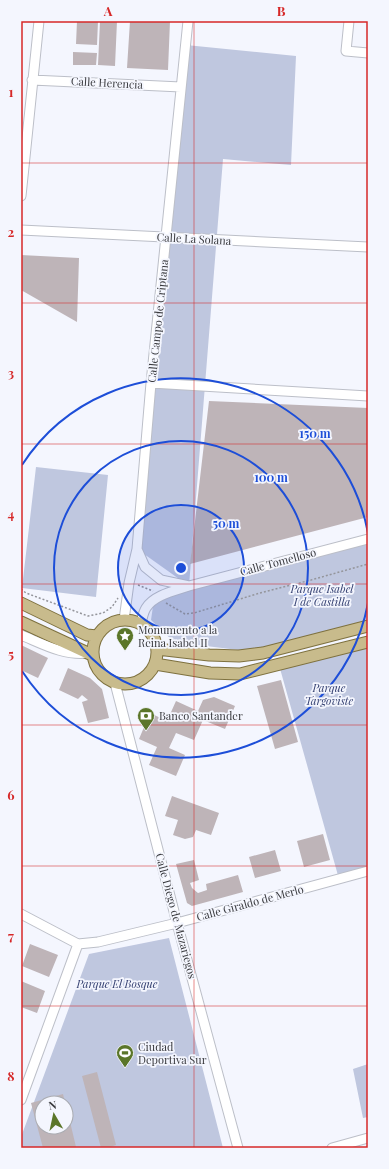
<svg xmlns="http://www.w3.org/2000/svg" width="389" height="1169" viewBox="0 0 389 1169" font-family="'Playfair Display',serif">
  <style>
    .green { fill: #bfc7df; fill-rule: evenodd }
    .building { fill: #beb4b8 }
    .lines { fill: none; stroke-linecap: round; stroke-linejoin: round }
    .minor-casing { stroke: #bcbfc8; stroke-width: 11 }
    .major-casing { stroke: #7e713f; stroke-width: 13 }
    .path { stroke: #94959b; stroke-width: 1.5; stroke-dasharray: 2 2; stroke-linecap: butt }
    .minor { stroke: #fff; stroke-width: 9 }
    .major { stroke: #c8bb8c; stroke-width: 11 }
    .grid { fill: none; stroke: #d62828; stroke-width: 1; stroke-opacity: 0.55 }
    .ring { fill: none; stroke: #1d4ed8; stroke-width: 2 }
    .labels { text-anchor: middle; stroke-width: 3.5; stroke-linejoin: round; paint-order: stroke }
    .street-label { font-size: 11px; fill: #393a3e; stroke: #f4f6fe }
    .park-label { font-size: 11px; font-style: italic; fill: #354172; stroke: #f4f6fe }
    .poi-label { font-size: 11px; fill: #393a3e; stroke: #f4f6fe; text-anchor: start }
    .centre { fill: #1d4ed8; stroke: #f4f6fe; stroke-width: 2 }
    .ring-label { font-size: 12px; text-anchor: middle; font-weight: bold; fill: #1d4ed8; stroke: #f4f6fe; stroke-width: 3.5; stroke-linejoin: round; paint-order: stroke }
    .neatline { fill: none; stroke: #d62828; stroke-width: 1.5 }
    .grid-label { font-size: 13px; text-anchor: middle; font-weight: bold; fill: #d62828 }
  </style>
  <rect width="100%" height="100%" fill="#f4f6fe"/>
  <path class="green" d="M186 45 296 56 291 165 223 159 189 586 137 549Z
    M36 467 108 475 96 597 22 588Z
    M368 542V626L263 653 174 642 151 620 154 599Z
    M368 642V871L339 879 279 665Z
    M169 938 223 1148H21V1137L89 954ZM42 1103H66V1127H42Z
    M368 1064V1117L363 1118 353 1069Z"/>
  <path class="building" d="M77 21H98L97 45 76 44Z
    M100 21H117L115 66 98 65Z
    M130 21H170L168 70 127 68Z
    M73 52 97 53 96 65H73Z
    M21 255 79 258 77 322 21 290Z
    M209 401 368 408V517L190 564Z
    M21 645 48 658 38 678 21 670Z
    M68 668 90 678 102 689 109 718 88 723 82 702 88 700 82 695 78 699 59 690Z
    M281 680 298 742 275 749 257 686Z
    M214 697 235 706 225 729 203 720 194 740 176 733 169 748 185 755 176 776 149 765 157 747 139 739 150 713 167 721 176 701 198 711 203 700Z
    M172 796 219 813 211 835 196 830 193 837 185 839 173 835 178 820 165 816Z
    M323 834 330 860 304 867 297 841Z
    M275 850 281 871 255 878 249 857Z
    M194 860 199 880 190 883 192 888 198 893 207 890 206 884 238 875 243 892 192 906 187 903 176 864Z
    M30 944 58 955 49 977 22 966Z
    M21 981 45 991 37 1013 21 1007Z
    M97 1072 116 1145 107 1148H101L82 1076Z
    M63 1094 65 1103H42V1127H66L67 1109 76 1147 71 1148H43L31 1103Z"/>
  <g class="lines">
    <defs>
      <path id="minor" d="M349 21 346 51 368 53
        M32 80 181 87
        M21 196 39 21
        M21 230 368 247
        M151 383 368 396
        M137 549 145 567 161 580 189 586
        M124 620 129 583 137 549 151 383 188 21
        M141 624C142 619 143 613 146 608 154 595 174 591 189 586L368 539
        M21 635C43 644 64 656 88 653
        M115 683 177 923 238 1148
        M21 914 78 944 98 942 177 923 368 871
        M21 1100 78 944
        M332 1148 368 1138"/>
      <path id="major" d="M21 603 87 635 97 636
        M93 652a32 32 0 1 1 64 0a32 32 0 1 1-64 0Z
        M21 622 92 655
        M157 649 209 655 239 656 263 653 368 626
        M155 664 210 673 240 674 368 642"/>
    </defs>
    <use href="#minor" class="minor-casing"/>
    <use href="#major" class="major-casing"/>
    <path class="path" d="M138 585 153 591
      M21 589 26 593 88 616 103 613 112 607 118 598
      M166 603 185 614 194 613 260 593 311 580 368 564"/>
    <use href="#minor" class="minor"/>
    <use href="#major" class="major"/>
  </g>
  <path class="grid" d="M194 21V1148M21 163H368M21 303H368M21 444H368M21 584H368M21 725H368M21 866H368M21 1006H368"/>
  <circle cx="181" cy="568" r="63" fill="#1d4ed8" fill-opacity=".12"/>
  <g class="ring">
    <circle cx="181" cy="568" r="63"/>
    <circle cx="181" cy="568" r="127"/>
    <path d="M368 603A190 190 0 0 1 22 671M22 465A190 190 0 0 1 368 533"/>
  </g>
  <defs>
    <symbol id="sight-pin" viewBox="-11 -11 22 30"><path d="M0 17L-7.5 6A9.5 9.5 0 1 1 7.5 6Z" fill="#5b7629" stroke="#f4f6fe"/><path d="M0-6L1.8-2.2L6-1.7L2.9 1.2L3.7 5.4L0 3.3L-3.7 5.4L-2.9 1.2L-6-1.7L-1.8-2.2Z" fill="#fff"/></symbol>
    <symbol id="bank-pin" viewBox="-11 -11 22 30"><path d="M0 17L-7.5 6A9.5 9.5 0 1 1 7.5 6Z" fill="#5b7629" stroke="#f4f6fe"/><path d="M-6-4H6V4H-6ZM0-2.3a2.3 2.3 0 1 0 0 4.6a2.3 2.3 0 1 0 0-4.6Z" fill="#fff"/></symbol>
    <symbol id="stadium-pin" viewBox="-11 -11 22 30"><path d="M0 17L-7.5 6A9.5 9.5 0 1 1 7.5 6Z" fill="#5b7629" stroke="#f4f6fe"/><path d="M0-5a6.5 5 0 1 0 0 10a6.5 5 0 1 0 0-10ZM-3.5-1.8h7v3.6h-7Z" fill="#fff"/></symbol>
  </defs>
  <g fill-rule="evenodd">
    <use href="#sight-pin" x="115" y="626" width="20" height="27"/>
    <use href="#bank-pin" x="136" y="706" width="20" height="27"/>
    <use href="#stadium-pin" x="115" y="1043" width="20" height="27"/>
  </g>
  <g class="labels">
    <g class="street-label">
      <text transform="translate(107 83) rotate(3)" y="4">Calle Herencia</text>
      <text transform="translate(194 239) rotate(3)" y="4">Calle La Solana</text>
      <text transform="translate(158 321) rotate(-84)" y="4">Calle Campo de Criptana</text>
      <text transform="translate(278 562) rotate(-15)" y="4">Calle Tomelloso</text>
      <text transform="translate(250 903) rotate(-15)" y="4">Calle Giraldo de Merlo</text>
      <text transform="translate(176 916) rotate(75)" y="4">Calle Diego de Mazariegos</text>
    </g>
    <g class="park-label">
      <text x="322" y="593">Parque Isabel<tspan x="322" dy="13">I de Castilla</tspan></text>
      <text x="329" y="692">Parque<tspan x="329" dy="13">Targoviste</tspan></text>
      <text x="117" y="988">Parque El Bosque</text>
    </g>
    <g class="poi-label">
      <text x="138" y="634">Monumento a la<tspan x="138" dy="13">Reina Isabel II</tspan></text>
      <text x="159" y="720">Banco Santander</text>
      <text x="138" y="1051">Ciudad<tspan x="138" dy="13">Deportiva Sur</tspan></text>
    </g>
  </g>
  <circle cx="181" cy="568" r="6" class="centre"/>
  <g class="ring-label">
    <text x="315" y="438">150 m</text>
    <text x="271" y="482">100 m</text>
    <text x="226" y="528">50 m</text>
  </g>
  <rect width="389" height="1169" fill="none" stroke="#f4f6fe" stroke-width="44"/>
  <g transform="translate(54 1115) rotate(351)"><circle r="19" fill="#f4f6fe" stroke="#a9abb1"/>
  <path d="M0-3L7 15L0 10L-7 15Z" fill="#5b7629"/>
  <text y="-6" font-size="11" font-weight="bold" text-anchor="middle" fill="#393a3e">N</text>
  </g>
  <rect x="22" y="22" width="345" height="1125" class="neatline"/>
  <g class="grid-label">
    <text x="108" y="16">A</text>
    <text x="281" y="16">B</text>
    <text x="11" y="97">1</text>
    <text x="11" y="237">2</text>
    <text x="11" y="378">3</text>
    <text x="11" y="519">4</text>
    <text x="11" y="659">5</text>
    <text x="11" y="800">6</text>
    <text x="11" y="941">7</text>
    <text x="11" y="1081">8</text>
  </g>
</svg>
